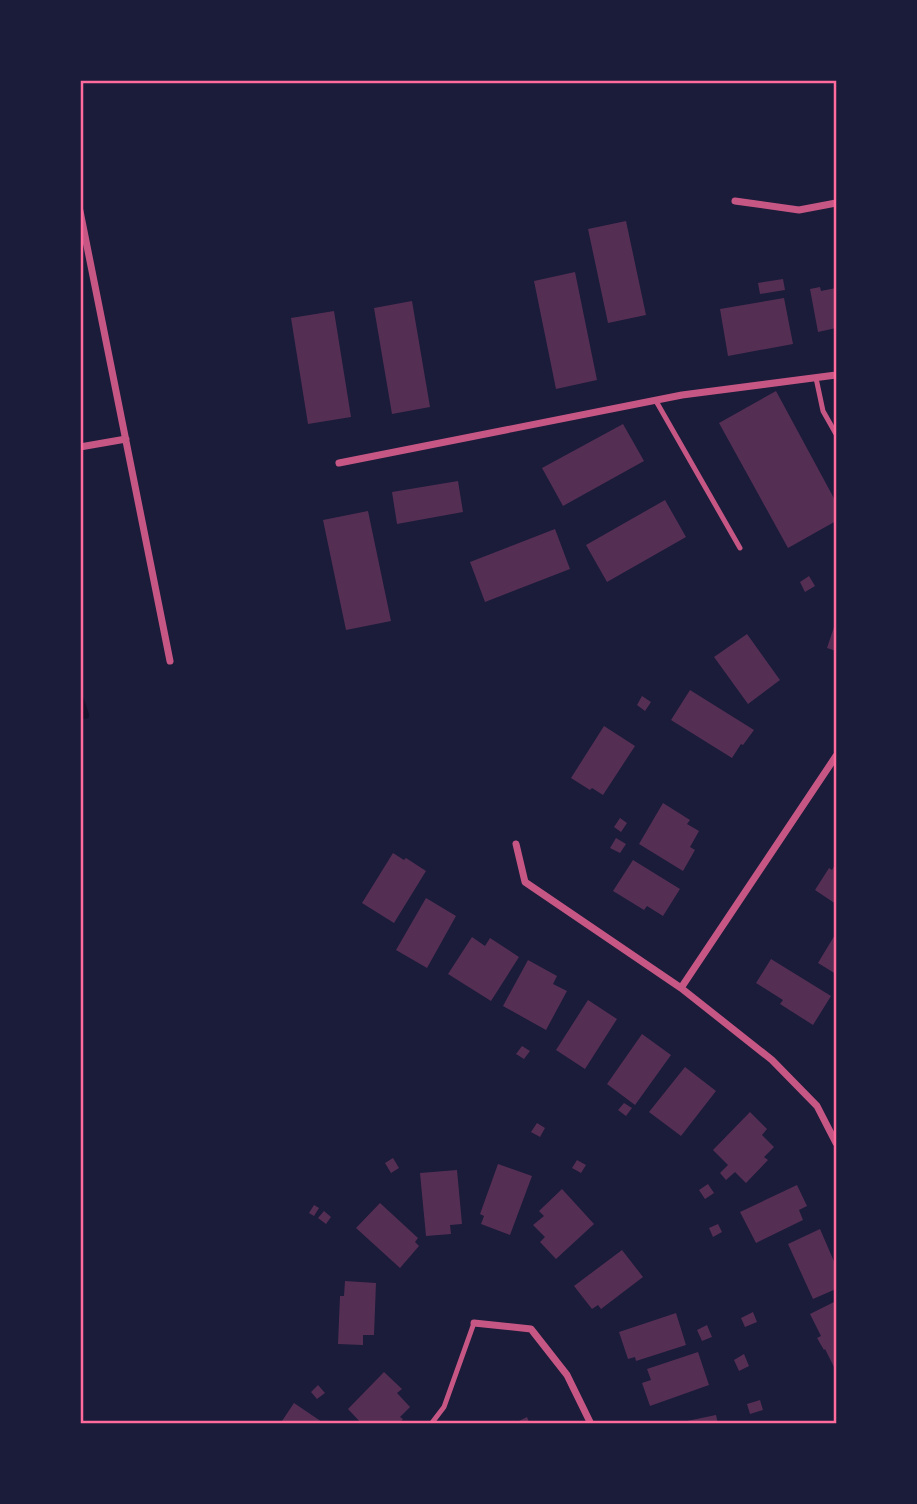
<svg xmlns="http://www.w3.org/2000/svg" width="917" height="1504" viewBox="0 0 917 1504" font-family="'Archivo Narrow',sans-serif">
  <style>
    .lines { fill: none; stroke-linecap: round; stroke-linejoin: round }
    .stream { stroke: #12122b; stroke-width: 8 }
    .building { fill: #542f53 }
    .service { stroke: #c65784; stroke-width: 5 }
    .minor { stroke: #c65784; stroke-width: 7 }
    .neatline { fill: none; stroke: #ff6b9d; stroke-width: 2.5 }
  </style>
  <rect width="100%" height="100%" fill="#1b1b3a"/>
  <g class="lines">
    <path class="stream" d="M80 700 85 715"/>
  </g>
  <path class="building" d="M626 221 646 315 608 323 588 229Z
    M575 272 597 380 556 389 534 281Z
    M783 279 785 290 760 294 758 283Z
    M820 287 821 291 836 288V328L818 332 810 289Z
    M784 298 793 344 728 356 720 309Z
    M412 301 430 407 392 414 374 308Z
    M334 311 351 417 308 424 291 318Z
    M776 391 836 502V521L788 548 719 423Z
    M623 424 644 461 563 506 542 468Z
    M458 481 463 512 397 524 392 492Z
    M665 500 686 537 607 582 586 545Z
    M368 511 391 621 346 630 323 520Z
    M555 529 570 569 485 602 470 562Z
    M809 576 815 586 805 592 800 582Z
    M836 621V651L827 648Z
    M747 634 780 680 748 704 714 657Z
    M690 690 754 730 743 745 741 744 732 758 671 720Z
    M642 696 651 702 645 711 637 705Z
    M604 726 635 746 603 795 592 788 590 790 571 778Z
    M663 803 690 820 687 824 699 831 690 847 695 850 683 871 639 844Z
    M620 818 627 823 621 832 614 827Z
    M616 838 626 844 620 853 610 848Z
    M393 853 404 860 406 858 426 871 394 923 362 903Z
    M633 860 680 889 663 916 647 906 644 910 613 891Z
    M836 863V904L815 890 829 868 832 870Z
    M426 898 456 916 427 968 396 950Z
    M836 933V974L818 963Z
    M472 937 485 946 490 938 519 957 491 1001 448 974Z
    M771 959 831 996 813 1025 780 1004 783 1000 756 983Z
    M528 960 557 976 553 984 567 991 546 1030 503 1006Z
    M588 1000 617 1019 585 1069 556 1050Z
    M642 1034 671 1055 635 1105 607 1084Z
    M522 1046 530 1051 524 1059 516 1054Z
    M685 1067 716 1091 681 1136 649 1112Z
    M624 1103 632 1108 626 1116 618 1110Z
    M750 1112 767 1129 762 1135 774 1147 764 1157 768 1160 746 1183 735 1172 726 1180 720 1173 728 1165 713 1150Z
    M537 1123 545 1128 540 1137 531 1132Z
    M393 1158 399 1168 391 1173 385 1163Z
    M577 1160 586 1165 581 1173 572 1168Z
    M498 1164 532 1176 510 1235 481 1224 484 1216 480 1214Z
    M457 1170 462 1224 450 1225 451 1234 426 1236 420 1173Z
    M708 1184 714 1193 705 1199 699 1190Z
    M797 1185 807 1206 799 1210 803 1220 756 1243 740 1212Z
    M562 1189 594 1224 556 1259 540 1242 545 1237 533 1225 544 1216 539 1211Z
    M380 1203 418 1238 415 1242 419 1246 400 1268 356 1228Z
    M314 1205 319 1208 314 1216 309 1213Z
    M324 1211 331 1217 326 1224 318 1218Z
    M718 1224 722 1232 713 1237 709 1228Z
    M820 1229 836 1266V1289L813 1299 788 1244Z
    M622 1250 643 1277 601 1309 598 1305 592 1309 574 1286Z
    M345 1281 376 1283 374 1335H363V1345L338 1344 340 1296H344Z
    M836 1301V1371L825 1349 824 1350 817 1338 821 1336 810 1314Z
    M753 1312 757 1322 745 1327 741 1318Z
    M676 1313 686 1345 636 1361 635 1357 628 1359 619 1332Z
    M707 1325 712 1337 702 1341 697 1330Z
    M698 1352 709 1385 650 1406 642 1383 651 1380 647 1369Z
    M744 1354 749 1366 739 1371 734 1360Z
    M384 1372 402 1389 397 1393 410 1407 400 1417 403 1419 399 1424H362L348 1409Z
    M318 1385 325 1393 317 1399 311 1392Z
    M760 1400 763 1410 750 1414 747 1404Z
    M294 1403 325 1424H280Z
    M716 1415 718 1424H682V1422Z
    M527 1417 530 1424H513Z"/>
  <g class="lines">
    <path class="service" d="M816 378 823 411 836 434
      M656 401 740 548
      M431 1424 444 1407 474 1323"/>
    <path class="minor" d="M735 201 799 210 836 203
      M80 211 170 661
      M80 447 126 439
      M339 463 682 395 836 375
      M516 844 525 882 681 988 772 1060 817 1106 836 1143
      M681 988 836 756
      M474 1323 531 1329 567 1375 591 1424"/>
  </g>
  <rect width="917" height="1504" fill="none" stroke="#1b1b3a" stroke-width="164"/>
  <rect x="82" y="82" width="753" height="1340" class="neatline"/>
</svg>
